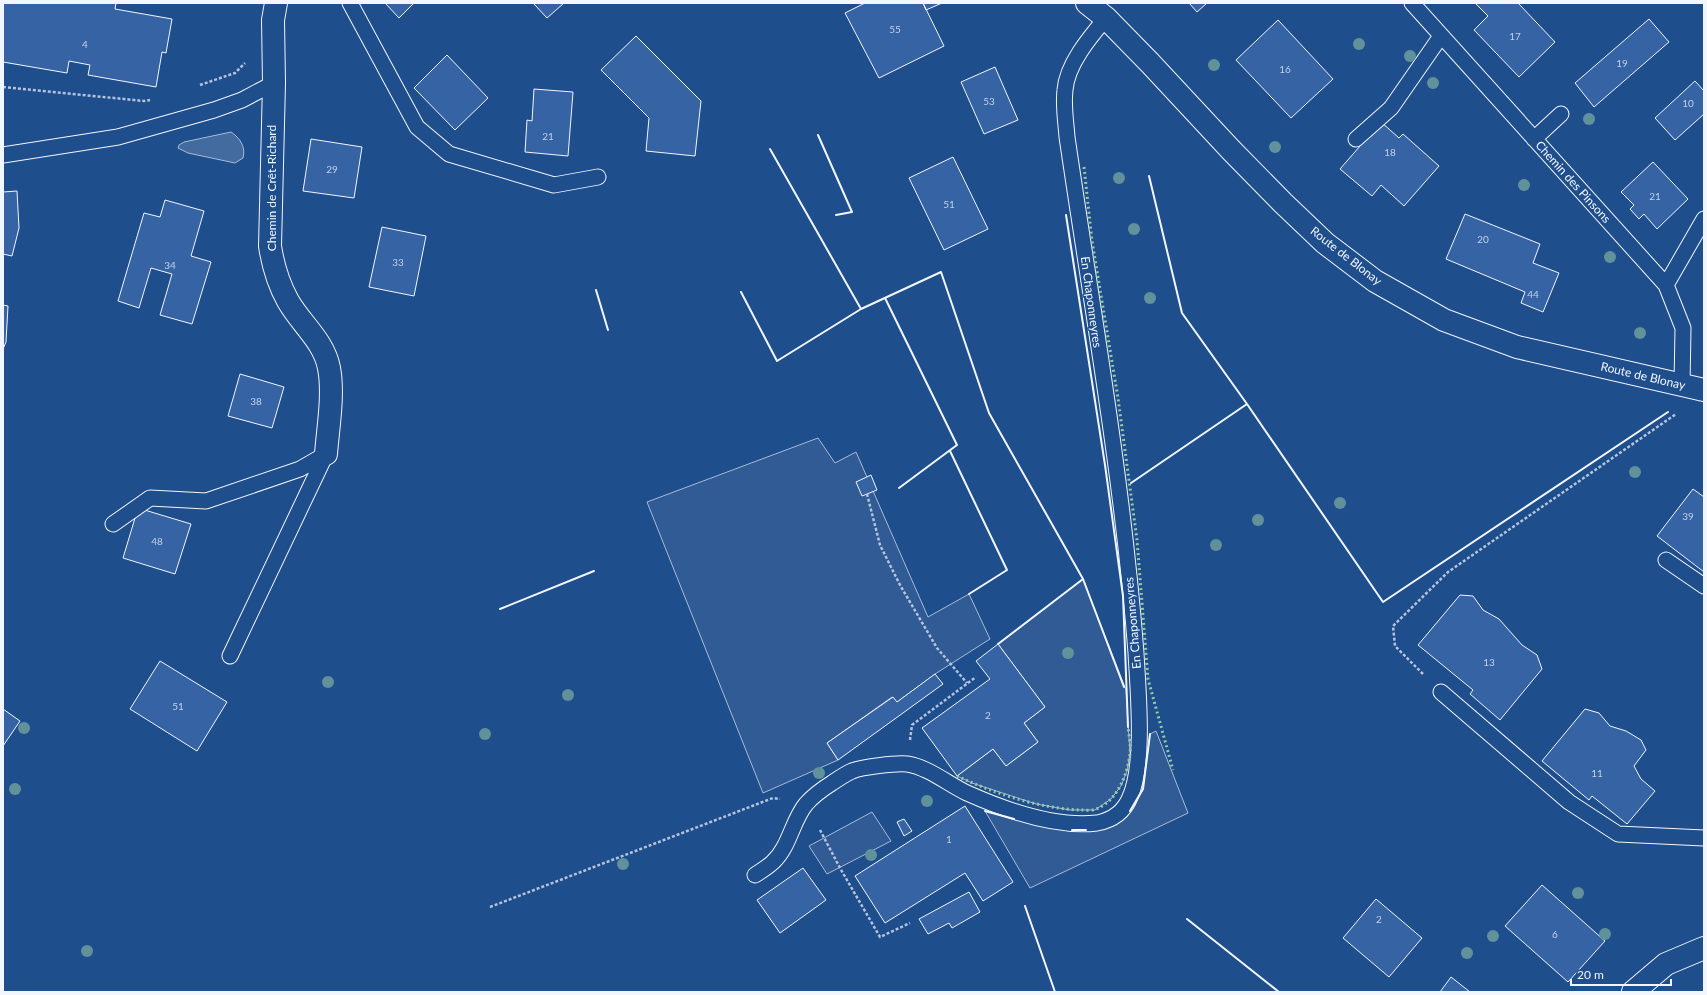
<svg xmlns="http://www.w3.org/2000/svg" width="1707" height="995" viewBox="0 0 1707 995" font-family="Lato,sans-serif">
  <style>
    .built { fill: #305b95; stroke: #a8bbd7 }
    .water { fill: #446ba0; stroke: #a8bbd7 }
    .building { fill: #3563a3; stroke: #f2f6ff }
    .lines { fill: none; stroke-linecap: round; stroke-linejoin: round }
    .lane-casing { stroke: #f2f6ff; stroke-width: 17 }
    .street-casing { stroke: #f2f6ff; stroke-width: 24 }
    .secondary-casing { stroke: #f2f6ff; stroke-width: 24 }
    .path { stroke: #b3c4dc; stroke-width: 2.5; stroke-dasharray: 3 2; stroke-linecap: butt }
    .lane { stroke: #1f4e8c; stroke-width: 15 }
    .street { stroke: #1f4e8c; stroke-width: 22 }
    .secondary { stroke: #1f4e8c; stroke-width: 22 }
    .hedge { stroke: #97c8a6; stroke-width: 3; stroke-dasharray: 2 3; stroke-linecap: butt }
    .wall { stroke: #f2f6ff; stroke-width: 2 }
    .tree { fill: #61919a }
    .labels { text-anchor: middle; stroke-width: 3; stroke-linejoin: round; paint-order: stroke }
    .number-label { font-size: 10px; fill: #c3d1e8 }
    .street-label { font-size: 12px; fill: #f2f6ff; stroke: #1f4e8c }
  </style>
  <rect width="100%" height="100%" fill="#1f4e8c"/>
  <path class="built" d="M818 438 835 463 856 452 928 617 969 594 990 639 935 674 897 702 892 697 827 743 838 760 763 793 647 502Z
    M1083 579 1126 690 1130 753 1127 771 1121 786 1111 799 1095 810H1070L1036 804 972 783 957 776 993 749 1006 766 1038 742 1024 723 1045 707 998 644Z
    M1156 731 1188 813 1030 888 985 811 1034 824 1121 821 1133 809 1143 789 1150 734Z
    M872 812 891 841 827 874 809 846Z"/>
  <path class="water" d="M231 132C240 138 246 147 243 158L235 163 188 153 178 148 179 145 184 142Z"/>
  <path class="building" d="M3 3H116L115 9 172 19 166 53 162 52 156 87 88 75 90 65 69 61 67 73 3 62Z
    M385 3H414L399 18Z
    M533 3H564L547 18Z
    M865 3H923L944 46 879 78 845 13Z
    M923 3H942L926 10Z
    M1189 3H1207L1197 12Z
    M1475 3H1518L1555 42 1519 77 1474 30 1488 16Z
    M1649 19 1669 42 1594 107 1575 83Z
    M1278 20 1333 79 1291 118 1236 60Z
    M636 36 701 101 695 156 646 151 649 118 601 70Z
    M447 55 488 98 455 130 414 88Z
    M995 67 1018 120 984 134 961 82Z
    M1695 81 1704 91V114L1675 140 1655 118Z
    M534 89 573 92 568 156 525 152 527 120 532 121Z
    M1381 122 1399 138 1403 134 1439 166 1404 206 1381 185 1372 196 1340 169Z
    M311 139 362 147 354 198 303 191Z
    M953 157 988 229 944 250 909 178Z
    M1653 162 1688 199 1657 229 1644 214 1639 219 1630 209 1634 205 1621 192Z
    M17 191 19 228 12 256 3 254V192Z
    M165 200 204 211 191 256 211 262 192 324 160 315 172 274 151 268 139 308 118 301 144 213 160 217Z
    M1465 214 1540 244 1533 263 1559 273 1543 312 1521 303 1525 292 1446 259Z
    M382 227 426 236 414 296 369 287Z
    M3 305 8 306 6 342 3 349Z
    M240 374 284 387 272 428 228 416Z
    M871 475 877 490 862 496 856 482Z
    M1693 489 1704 497V572L1657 536Z
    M138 508 191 524 175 574 123 558Z
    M1460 595 1473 596 1483 610 1499 619 1522 645 1537 655 1542 669 1500 720 1470 694 1473 690 1418 645Z
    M998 644 1045 707 1024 723 1038 742 1006 766 993 749 957 776 922 728 990 679 976 661Z
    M160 661 227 702 197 751 130 709Z
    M935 674 943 684 838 760 827 743 893 697 897 702Z
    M3 709 20 721 3 746Z
    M1585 709 1599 713 1610 726 1626 731 1641 740 1646 750 1634 766 1641 779 1655 791 1627 824 1592 796 1589 800 1542 761Z
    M965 806 1013 882 983 901 965 873 885 923 855 876Z
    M904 819 912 831 904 836 897 822Z
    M803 868 826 900 780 933 757 900Z
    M1542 885 1605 941 1568 982 1505 926Z
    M969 892 980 912 952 928 949 923 928 934 919 919Z
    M1376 899 1422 938 1389 977 1343 938Z
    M1451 977 1470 992H1440Z"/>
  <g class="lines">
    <defs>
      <path id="lane" d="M350 3 417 127 449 154 554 185 598 177
        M1412 3 1666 285 1683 328 1682 385
        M1356 139 1391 108 1441 36
        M1534 139 1561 114
        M3 155 118 137 214 110 242 100 274 83
        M1666 285 1704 219
        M113 524 150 498 206 501 300 469 326 454
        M1666 560 1704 586
        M230 656 326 454
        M1441 692 1569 802 1618 834 1704 838
        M755 875C761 871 768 867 773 862 790 846 792 821 806 804 813 796 824 788 832 783 838 779 845 774 852 771 862 767 895 763 907 764 928 767 948 784 967 793 1005 810 1055 828 1097 823 1113 820 1124 812 1130 797 1145 763 1138 691 1136 653 1123 480 1092 308 1067 137 1066 122 1063 106 1065 90 1067 64 1090 37 1106 18"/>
      <path id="street" d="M276 3 273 20 274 83 270 246C273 266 278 283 288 301 301 324 324 341 329 368 334 394 328 428 326 454
        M1633 992 1666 964 1704 948"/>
      <path id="secondary" d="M1087 3 1106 18 1150 63 1231 150 1283 203 1325 243 1375 281 1444 320 1517 347 1704 390"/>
    </defs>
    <use href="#lane" class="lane-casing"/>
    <use href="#street" class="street-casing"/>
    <use href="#secondary" class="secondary-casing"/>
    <path class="path" d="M200 85 235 73 245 63
      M3 87 144 101 150 100
      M867 494 880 545 900 585 937 648 967 683
      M1423 674 1395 646 1393 626 1448 572 1676 414
      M910 740 912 725 976 677
      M820 830 840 868 880 937 910 923
      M490 907 773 798 780 799"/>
    <use href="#lane" class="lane"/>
    <use href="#street" class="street"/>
    <use href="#secondary" class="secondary"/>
    <path class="hedge" d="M1084 167 1092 241 1118 398 1137 540 1148 679 1173 770
      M957 776C993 793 1041 809 1081 810 1085 810 1092 811 1096 809 1117 801 1127 776 1130 754 1131 746 1129 736 1128 727"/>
    <path class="wall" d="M818 135 852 212 836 215
      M770 149 861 309
      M1066 215 1105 465 1123 596 1128 727
      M596 290 608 330
      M741 292 777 361 861 309 941 272 989 413 1083 579
      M885 298 957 445 899 488
      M1247 404 1383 602 1668 412
      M950 451 1007 570 969 594
      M1131 483 1247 404 1182 313 1149 176
      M500 609 594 571
      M998 644 1083 579 1124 687
      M985 811 1014 819
      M1130 811 1143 789 1150 734
      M1072 830H1086
      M1025 906 1055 992
      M1187 919 1279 992"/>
  </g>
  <g class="tree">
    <circle cx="1359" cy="44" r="6"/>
    <circle cx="1410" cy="56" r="6"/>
    <circle cx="1214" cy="65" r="6"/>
    <circle cx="1433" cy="83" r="6"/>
    <circle cx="1589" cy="119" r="6"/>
    <circle cx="1275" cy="147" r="6"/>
    <circle cx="1119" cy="178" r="6"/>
    <circle cx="1524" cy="185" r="6"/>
    <circle cx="1134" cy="229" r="6"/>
    <circle cx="1610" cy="257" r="6"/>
    <circle cx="1150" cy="298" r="6"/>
    <circle cx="1640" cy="333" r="6"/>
    <circle cx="1635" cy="472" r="6"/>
    <circle cx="1340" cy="503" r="6"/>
    <circle cx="1258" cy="520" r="6"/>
    <circle cx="1216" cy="545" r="6"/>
    <circle cx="1068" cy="653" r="6"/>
    <circle cx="328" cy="682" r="6"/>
    <circle cx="568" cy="695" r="6"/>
    <circle cx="24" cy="728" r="6"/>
    <circle cx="485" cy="734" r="6"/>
    <circle cx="819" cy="773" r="6"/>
    <circle cx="15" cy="789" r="6"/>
    <circle cx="927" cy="801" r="6"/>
    <circle cx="871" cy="855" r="6"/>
    <circle cx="623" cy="864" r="6"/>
    <circle cx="1578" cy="893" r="6"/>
    <circle cx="1605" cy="934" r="6"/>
    <circle cx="1493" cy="936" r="6"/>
    <circle cx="87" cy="951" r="6"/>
    <circle cx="1467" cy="953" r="6"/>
  </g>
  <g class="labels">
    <g class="number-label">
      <text x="895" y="33">55</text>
      <text x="1515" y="40">17</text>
      <text x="85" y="48">4</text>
      <text x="1622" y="67">19</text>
      <text x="1285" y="73">16</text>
      <text x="989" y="105">53</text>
      <text x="1688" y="107">10</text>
      <text x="548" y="140">21</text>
      <text x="1390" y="156">18</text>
      <text x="332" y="173">29</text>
      <text x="1655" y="200">21</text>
      <text x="949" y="208">51</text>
      <text x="1483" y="243">20</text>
      <text x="398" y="266">33</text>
      <text x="170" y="269">34</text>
      <text x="1533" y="298">44</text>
      <text x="256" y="405">38</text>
      <text x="1688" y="520">39</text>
      <text x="157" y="545">48</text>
      <text x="1489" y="666">13</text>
      <text x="178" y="710">51</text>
      <text x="988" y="719">2</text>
      <text x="1597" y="777">11</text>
      <text x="949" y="843">1</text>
      <text x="1379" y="923">2</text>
      <text x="1555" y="938">6</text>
    </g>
    <g class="street-label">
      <text transform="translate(1573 182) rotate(48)" y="4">Chemin des Pinsons</text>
      <text transform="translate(272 188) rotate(-90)" y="4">Chemin de Crêt-Richard</text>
      <text transform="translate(1346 256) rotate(38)" y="4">Route de Blonay</text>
      <text transform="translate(1091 302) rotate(82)" y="4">En Chaponneyres</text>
      <text transform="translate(1643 376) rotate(13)" y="4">Route de Blonay</text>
      <text transform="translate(1133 623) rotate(-95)" y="4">En Chaponneyres</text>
    </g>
  </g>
  <rect width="1707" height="995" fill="none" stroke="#f2f6ff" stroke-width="8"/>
  <path d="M1571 979v6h100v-6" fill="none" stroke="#f2f6ff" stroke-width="2"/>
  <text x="1577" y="979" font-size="12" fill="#f2f6ff" stroke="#1f4e8c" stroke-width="3" paint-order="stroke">20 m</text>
</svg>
